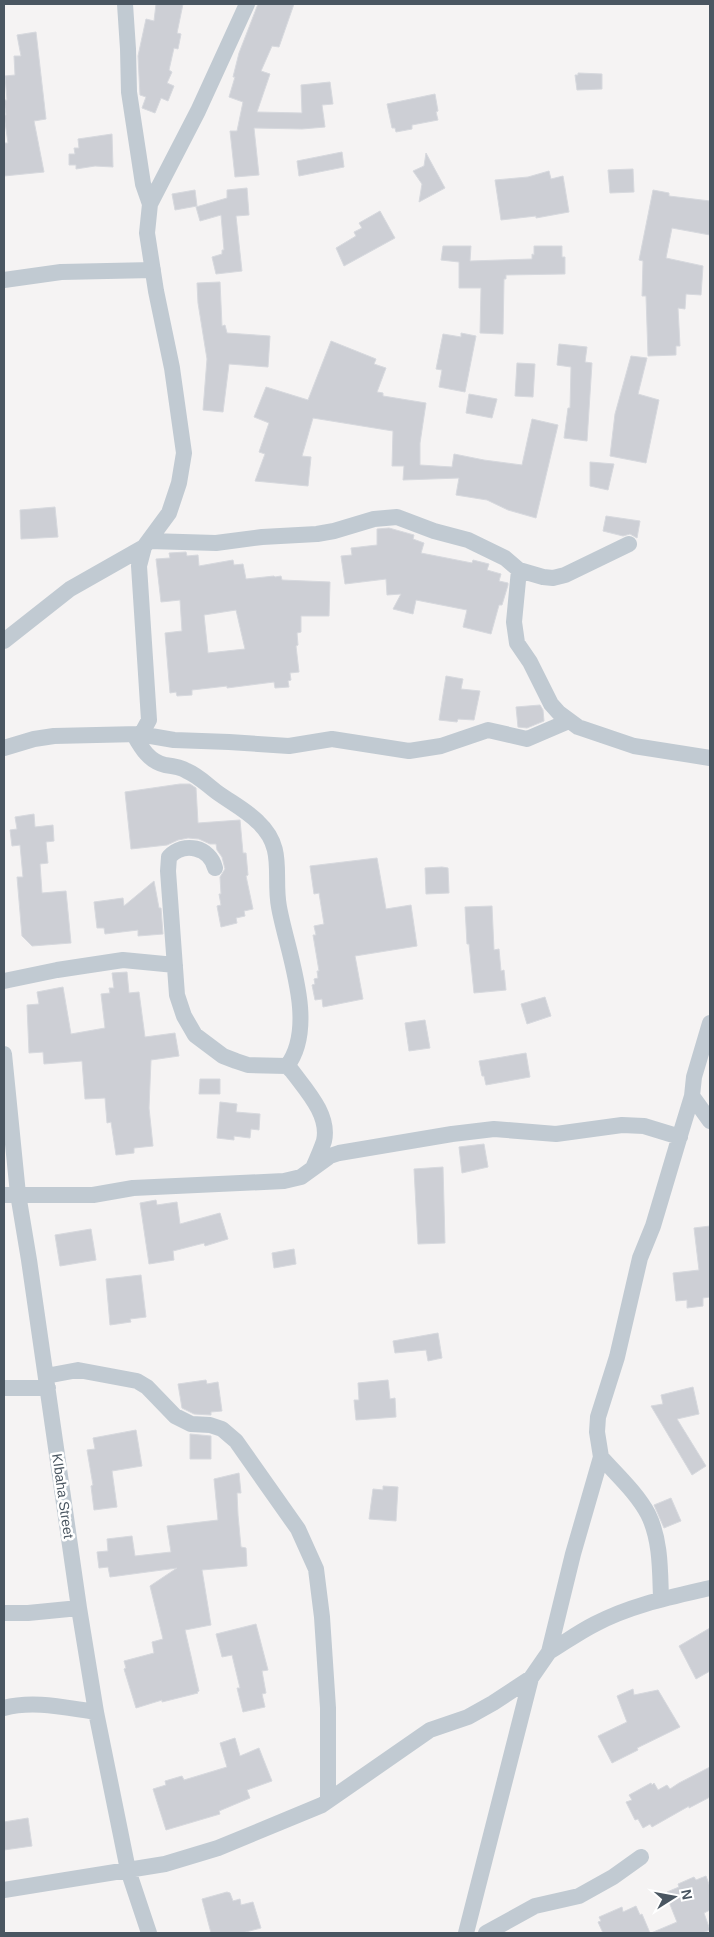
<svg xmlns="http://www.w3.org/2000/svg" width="714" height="1937" viewBox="0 0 714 1937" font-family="Arial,sans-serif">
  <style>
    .building { fill: #cdcfd5; stroke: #d7d9de; fill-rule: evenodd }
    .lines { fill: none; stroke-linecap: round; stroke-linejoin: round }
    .minor { stroke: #c1cad2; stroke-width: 16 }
    .labels { text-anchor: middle; stroke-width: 5; stroke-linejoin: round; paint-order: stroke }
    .street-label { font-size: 14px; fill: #4a5661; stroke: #fff }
  </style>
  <rect width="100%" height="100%" fill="#f5f3f3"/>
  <path class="building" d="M156 4H183L177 33 181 34 178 49 174 48 169 70 172 72 167 83 174 86 168 101 161 98 155 113 142 108 146 97 140 95 138 56 146 19 154 21Z
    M258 4H294L279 47 272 46 261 71 270 74 257 112 302 113 301 85 330 82 333 104 322 105 325 127 302 129 254 128 259 175 235 177 230 131H237L243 102 229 97 235 77H233L239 53Z
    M36 32 46 119 34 121 44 172 4 176V143H8L4 115H6L4 100H7L5 76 15 75 14 56H21L17 35Z
    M578 73 602 74V89L577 90 575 75H578Z
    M435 94 438 111 436 112 438 120 412 125V129L396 132 395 128H392L387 104Z
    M112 134 113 167 95 166 76 169V165H69V154H75L74 148H79L78 139Z
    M342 152 344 167 299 176 297 161Z
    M426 153 445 188 419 202 422 184 413 171 424 166Z
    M633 169 634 192 610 193 608 170Z
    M549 171 551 179 563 176 569 212 536 218V216L501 220 495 180 528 177Z
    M247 188 249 215 236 216 242 271 216 274 212 257 222 254V250H224L221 215 200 221 196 207 227 198V190Z
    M195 190 197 206 175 210 172 194Z
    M653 190 669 193V196L710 201V235L672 228 666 258 703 266 701 295 686 294 685 309 678 308 680 346H676V355L648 356 646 296H642L643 261 639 260Z
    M380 211 395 238 344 266 336 248 356 236 354 232 362 228 359 223Z
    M443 246H471L470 261 532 259V254L534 255V246H562V257H565V274L506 275V279H504L503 334 480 333 481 288H459V262L441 260Z
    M220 282 222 326 225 325 227 333 270 336 268 367 229 364 223 412 203 410 207 359 198 303 197 283Z
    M461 333 476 336 465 392 439 387 442 370 436 369 443 334 461 337Z
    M331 341 376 359 374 364 386 368 377 392 383 393V396L426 403 420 443V465L452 467 454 454 484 460 522 465 532 419 558 425 536 518 508 510 487 500 456 495 459 478 403 480 404 466H392L393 431 313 418 302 456 311 457 308 486 255 481 265 454 259 452 269 423 254 417 266 387 308 400Z
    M559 344 587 347 585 362 592 363 587 441 564 438 568 408H570L571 367 557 365Z
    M631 356 647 358 638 394 659 400 646 463 610 456 615 414Z
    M517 363 535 364 533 397 515 396Z
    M469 394 497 399 492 418 466 413Z
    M590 462 614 464 608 490 590 486Z
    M55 507 58 537 21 539 20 510Z
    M606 516 640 521 637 538 630 534 623 536 603 531Z
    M389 528 414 535 413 539 424 543 421 553 472 563 473 560 489 564 487 570 501 574 499 581 508 583V585L502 605H499L491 634 463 627 467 610 416 600 413 614 393 609 401 594 387 595 386 579 345 584 341 556 352 555 351 548 377 545V529Z
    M186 552 187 556 198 555 199 566 233 560 234 565 243 564 246 579 274 576 275 577 281 576 282 580 330 582 329 616H301V632L297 633 298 645 296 646 299 672 290 673 291 680 288 681 289 687 275 688 274 682 227 688V686L192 690V695L177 696 176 692 170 693 165 633 182 631 180 600 161 602 156 559 170 558 169 553ZM236 610 245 649 208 653 204 615Z
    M446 676 463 679 461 689 480 691 474 720 458 719 457 722 439 720Z
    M540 705 543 710 544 721 527 728 518 727 516 707Z
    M180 784H190L196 788 198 823 240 820 243 853H246L248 875 246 876 253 909 244 911 245 916 236 918 237 923 221 927 217 906 221 905 219 894H221L220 877 225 869 222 857 217 850 216 844H210L199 839 188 838 178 840 167 845 131 849 125 792Z
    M34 814 35 827 53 825 54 841 46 842 48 863 40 864 42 893 66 891 71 943 32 946 22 936 17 877H23L20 845 12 846 10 830 17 829 15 817Z
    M377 858 386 909 411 905 417 946 355 956 363 999 323 1007 322 999 315 1000 312 985 315 984 314 979 318 978 317 971H319L313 935H316L314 926 324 924 319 893 314 894 310 866Z
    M442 867 448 868 449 893 426 894 425 868Z
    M154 881 159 908H161L163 934 138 936V930L105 934 104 928H97L94 902 123 898 124 906Z
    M492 906 494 950 499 949 501 971 504 970 506 990 474 993 469 944H467L465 907Z
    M127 972 129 993 139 992 145 1037 175 1033 179 1056 151 1060 149 1108 153 1146 134 1148V1153L116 1155 111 1122 107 1123 105 1098 85 1099 82 1061 44 1064 43 1052 29 1053 27 1005 39 1004 37 992 63 987 71 1034 105 1028 101 994 110 993 109 988H114L112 973Z
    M545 997 551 1016 527 1024 521 1004Z
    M425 1020 430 1048 409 1051 405 1023Z
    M526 1053 530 1077 486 1085 484 1076H482L479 1061Z
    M200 1079H220V1094H199Z
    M220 1102 237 1104 236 1112 260 1114 259 1130 251 1129 250 1138 234 1136V1140L217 1138Z
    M484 1144 488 1167 462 1173 459 1147Z
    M443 1167 445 1243 418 1244 414 1169Z
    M156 1200 157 1205 177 1202 180 1224 220 1213 228 1239 205 1246 204 1243 173 1251 174 1260 149 1264 140 1203Z
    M710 1226V1297L703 1298V1306L687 1308V1300L676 1301 673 1273 699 1270 694 1228Z
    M91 1229 96 1260 60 1266 55 1235Z
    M294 1249 296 1264 274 1268 272 1253Z
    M141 1275 146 1317 130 1319 131 1322 110 1325 106 1279Z
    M438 1333 442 1358 428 1361 426 1350 395 1353 393 1341Z
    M206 1380 207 1384 218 1382 222 1411 211 1412V1415L194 1414 182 1408 178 1384Z
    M388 1380 390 1399 395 1398 396 1417 356 1420 354 1400H359L358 1383Z
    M693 1387 699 1414 677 1419 706 1466 692 1475 651 1406 663 1404 661 1395Z
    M136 1430 142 1466 112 1471 117 1507 94 1510 91 1486 93 1485 87 1450 95 1449 93 1438Z
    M190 1434 211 1436V1459H190Z
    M239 1473 241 1493H237L238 1515 241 1547 246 1548 247 1566 202 1570 211 1625 185 1630 199 1691 197 1692 198 1693 162 1702V1700L136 1708 124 1669 126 1668 124 1661 154 1653 152 1642 163 1639 150 1586 177 1568 110 1577 108 1567 99 1568 97 1552 108 1551 107 1539 132 1536 135 1556 171 1552 167 1526 218 1520 214 1479Z
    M383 1486 398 1487 396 1521 369 1519 373 1489 383 1490Z
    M671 1498 681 1521 664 1528 654 1505Z
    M256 1624 268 1670 262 1671 266 1693 262 1694 265 1707 243 1712 237 1688H240L232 1655 222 1657 216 1634Z
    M710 1628V1671L696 1679 679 1646Z
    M633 1689 634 1695 658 1690 680 1727 637 1748 638 1750 612 1763 598 1736 627 1722 617 1696Z
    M235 1738 240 1756 259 1748 272 1781 247 1790 250 1798 219 1811 220 1814 166 1830 153 1789 166 1785 165 1781 182 1776 184 1780 227 1767 220 1743Z
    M710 1767V1797L689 1808V1806L652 1827 650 1824 643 1828 638 1819 635 1820 626 1802 632 1800 629 1795 651 1783 652 1785 654 1783 658 1790 667 1785 670 1789 679 1783Z
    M28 1818 32 1846 4 1850V1822Z
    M706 1876 710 1887V1910L704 1913 710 1930 702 1933H651L677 1922 669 1902 671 1901 667 1892 679 1887 678 1884 694 1877 696 1880Z
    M227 1892 230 1893 233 1901 240 1899 241 1905 253 1902 261 1928 242 1933H211L202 1899Z
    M636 1906 640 1915 642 1914 650 1933H603L598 1922 601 1921 599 1917 622 1907 623 1912Z"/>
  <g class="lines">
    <path class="minor" d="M125 4 128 49 129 92 143 184 150 204
      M4 280 61 272 153 270
      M149 541 216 543 262 537 317 534 334 531 374 519 397 517 434 531 468 540 505 558 519 570 543 577 553 578 565 575 629 544
      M519 570 514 622 517 643 530 662 551 704 559 713 578 727 634 746 710 758
      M4 641 70 589 144 547
      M139 734 174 740 229 742 289 746 332 739 409 751 441 746 488 730 527 739 569 721
      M134 735C142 749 149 761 165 765 173 766 181 767 187 771 199 776 208 786 218 793 232 803 246 810 258 822 286 848 273 875 279 907 287 952 318 1025 287 1066
      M4 748 34 739 54 736 139 734 143 731 149 720 139 566 144 547 169 513 179 483 184 453 172 368 156 291 147 233 150 204 198 111 247 4
      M215 868C210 847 184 841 169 857L168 871 177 995 184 1016 195 1035 223 1056 236 1061 248 1065 287 1066 292 1071C306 1090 330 1115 324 1141 321 1150 317 1159 313 1168
      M4 981 57 970 123 960 175 965
      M4 1054 18 1194 29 1260 79 1608 96 1712 128 1870 149 1933
      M692 1096 710 1121
      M4 1195H93L133 1188 284 1181 301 1177 330 1156 339 1153 452 1134 494 1129 556 1134 622 1125 644 1126 680 1137
      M46 1376 78 1370 137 1381 147 1387 175 1416 191 1424 210 1425 222 1429 236 1441 298 1529 316 1569 322 1617 328 1708V1800
      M4 1388H48
      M601 1457C617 1475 637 1493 648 1514 661 1540 660 1572 661 1599
      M4 1613H28L79 1608
      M549 1652C564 1643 579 1632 595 1624 631 1605 671 1597 710 1588
      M4 1708C34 1700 66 1708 96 1712
      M4 1890 165 1864 218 1848 322 1805 430 1730 468 1717 493 1703 531 1678
      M466 1933 531 1678 549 1652 573 1554 601 1457 597 1432 598 1417 617 1357 640 1258 653 1226 681 1132 692 1096 694 1077 710 1023
      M486 1933 535 1906 579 1896 613 1877 641 1857"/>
  </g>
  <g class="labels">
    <g class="street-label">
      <text transform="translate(63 1496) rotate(82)" y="5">KIbaha Street</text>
    </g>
  </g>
  <rect width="714" height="1937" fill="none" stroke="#4a5661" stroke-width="10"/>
  <g transform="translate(674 1897) rotate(79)" stroke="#ffffff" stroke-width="4" paint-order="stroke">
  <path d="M0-4L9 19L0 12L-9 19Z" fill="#4a5661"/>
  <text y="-8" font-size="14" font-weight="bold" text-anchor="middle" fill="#4a5661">N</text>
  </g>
</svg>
